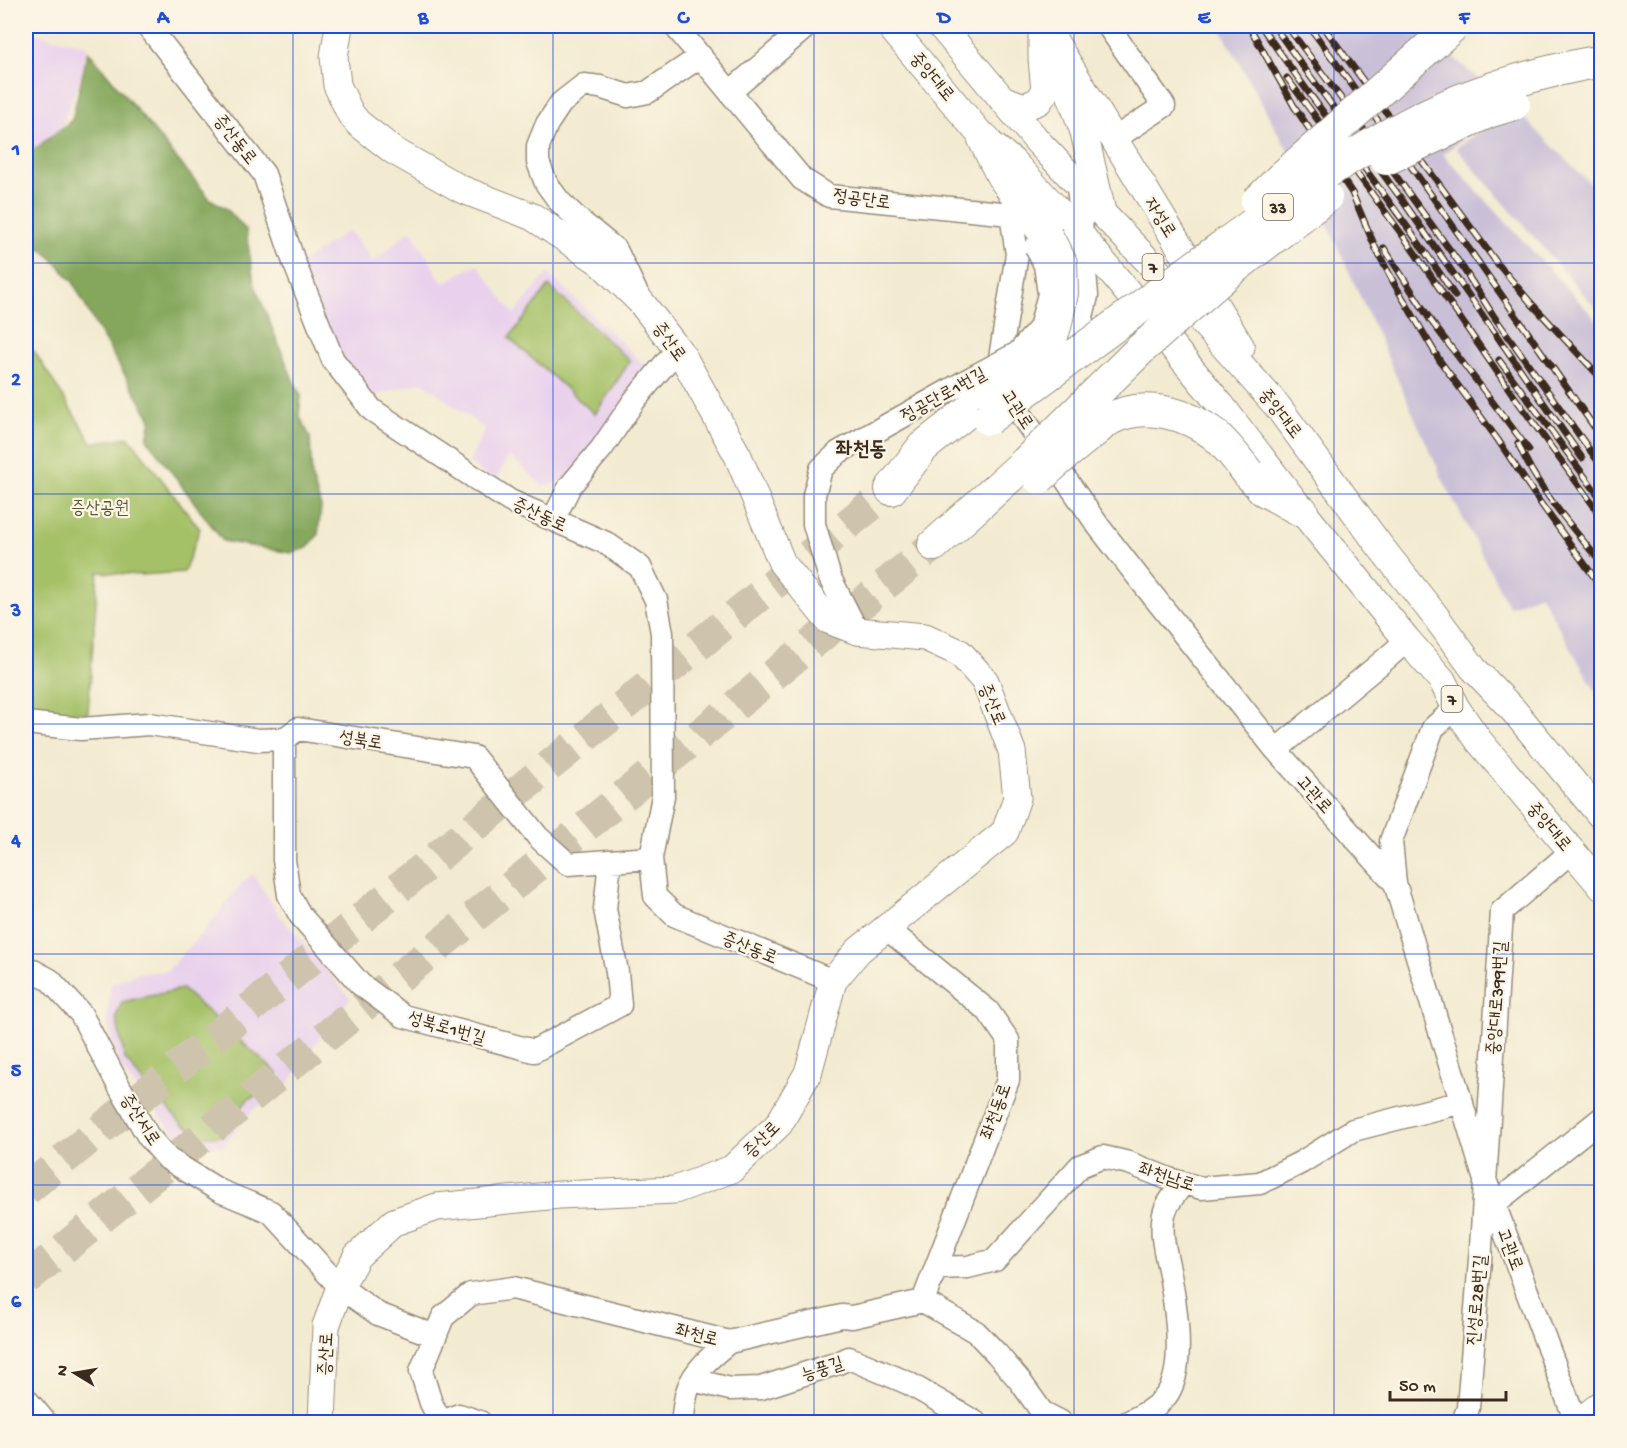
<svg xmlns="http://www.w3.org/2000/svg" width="1627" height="1448" viewBox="0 0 1627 1448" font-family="'Gochi Hand','Poor Story',sans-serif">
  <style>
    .built { fill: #e9d1ed }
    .industrial { fill: #c9bfd7 }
    .green { fill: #a5c168; stroke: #707643; stroke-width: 1.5 }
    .forest { fill: #84a75c; stroke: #60683d; stroke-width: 1.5 }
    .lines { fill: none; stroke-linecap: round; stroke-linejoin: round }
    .highway-tunnel { stroke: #cec4ad; stroke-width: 32; stroke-dasharray: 32 16; stroke-linecap: butt }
    .minor-casing { stroke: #978a78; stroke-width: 25 }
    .major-casing { stroke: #978a78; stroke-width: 29 }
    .highway-casing { stroke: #978a78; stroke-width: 34 }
    .minor { stroke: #fff; stroke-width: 22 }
    .major { stroke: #fff; stroke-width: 27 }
    .highway { stroke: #fff; stroke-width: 32 }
    .rail-casing { stroke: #3b2a1e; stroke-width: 7 }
    .rail { stroke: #fcf5e5; stroke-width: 4.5; stroke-dasharray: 14; stroke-linecap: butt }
    .minor-bridge-casing { stroke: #978a78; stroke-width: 25; stroke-linecap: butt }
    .highway-bridge-casing { stroke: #978a78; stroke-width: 34; stroke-linecap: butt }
    .minor-bridge { stroke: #fff; stroke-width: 22 }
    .highway-bridge { stroke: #fff; stroke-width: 32 }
    .grid { fill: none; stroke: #1d4ed8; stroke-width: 1.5; stroke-opacity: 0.55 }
    .labels { text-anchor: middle; stroke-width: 4.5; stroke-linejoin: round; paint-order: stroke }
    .shield { fill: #fcf5e5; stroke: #75675a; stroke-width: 1.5 }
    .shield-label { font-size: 16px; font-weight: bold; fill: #3b2a1e }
    .street-label { font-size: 18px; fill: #3b2a1e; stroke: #fcf5e5 }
    .park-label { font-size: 18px; fill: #5b5734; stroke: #fcf5e5 }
    .quarter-label { font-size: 21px; font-weight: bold; fill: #3b2a1e; stroke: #fcf5e5 }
    .neatline { fill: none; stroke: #1d4ed8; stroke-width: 2 }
    .grid-label { font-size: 20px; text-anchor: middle; font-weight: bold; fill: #1d4ed8 }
  </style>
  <rect width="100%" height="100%" fill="#fcf5e5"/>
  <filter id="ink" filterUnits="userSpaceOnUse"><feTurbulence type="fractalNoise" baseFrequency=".0167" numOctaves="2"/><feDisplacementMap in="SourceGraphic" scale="12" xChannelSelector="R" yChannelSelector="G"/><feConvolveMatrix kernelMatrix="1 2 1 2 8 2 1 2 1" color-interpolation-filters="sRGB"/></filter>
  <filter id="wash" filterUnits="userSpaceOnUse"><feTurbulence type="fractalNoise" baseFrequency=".008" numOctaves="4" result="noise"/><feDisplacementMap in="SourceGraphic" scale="24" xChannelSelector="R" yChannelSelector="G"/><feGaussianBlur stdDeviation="1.35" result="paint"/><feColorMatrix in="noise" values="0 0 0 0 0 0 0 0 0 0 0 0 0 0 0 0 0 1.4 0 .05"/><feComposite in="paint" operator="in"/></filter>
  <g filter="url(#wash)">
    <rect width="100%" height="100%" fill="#f3ebd1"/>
    <path class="built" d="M26 31 87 46 80 78 53 147 26 183Z
      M349 230 373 262 411 230 443 283 477 264 514 314 548 273 652 372 580 477 543 486 509 456 495 482 469 462 485 429 422 382 376 395 371 398 336 355 299 265Z
      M253 874 280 916 350 998 314 1045 284 1090 253 1110 222 1147 181 1142 118 1065 107 1021 111 984 137 973 167 971 205 930 243 882Z"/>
    <path class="industrial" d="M1219 26H1418L1508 105 1443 154 1601 325V701L1540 594 1509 607 1442 478 1322 212Z
      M1513 107 1601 194V314L1456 148Z"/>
    <path class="green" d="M549 286 630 361 595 414 509 338Z
      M26 350 34 351 92 443 129 437 200 529 184 572 140 575 98 572 88 713 26 710Z
      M182 989 278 1074 268 1091 248 1099 220 1136H204L183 1125 146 1086 125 1059 116 1017 122 1002Z"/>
    <path class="forest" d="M88 51 210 199 227 209 246 230 254 283 293 380 301 396 299 415 310 437 312 478 321 507 318 535 307 548 291 553 223 541 147 439 151 419 97 328 73 282 53 259 35 244 26 248V156L72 120Z"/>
  </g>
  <g filter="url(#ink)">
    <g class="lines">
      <path class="highway-tunnel" d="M26 1190 891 489
        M26 1279 934 545"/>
      <defs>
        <path id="minor" d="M148 26 264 174 294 262 333 360 372 410 510 501 606 543 640 567 656 600 662 633 663 796 651 858 655 896 674 915 833 981
          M675 26 802 179 829 196 1011 214
          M1108 26 1164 106 1114 139
          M730 92 807 26
          M1011 214 1017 254 997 376 1021 415 1099 527 1138 577 1276 750 1395 883 1484 1177 1576 1422
          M637 294 616 250 579 220 559 201 546 183 538 162V146L547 124 561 103 584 85 600 87 628 96 648 92 701 56
          M1063 358 1076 341 1087 296 1078 184
          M553 520 570 486 602 448 634 401 669 359 682 355
          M857 631 830 578 814 524V495L821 469 839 452 975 376
          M26 723 81 729 149 724 258 740 284 739 298 729 474 757 538 837 568 864 651 858
          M284 739V860L289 895 300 915 360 984 403 1016 534 1051 620 1005 617 972 605 909 610 861
          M1276 750 1387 658 1407 640
          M1395 883 1391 841 1433 728 1456 708
          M886 928 988 1011 1008 1040V1080L923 1301
          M26 967 50 980 81 1014 120 1088 148 1136 168 1159 220 1191 271 1212 340 1287 378 1314 435 1336
          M1494 1204 1602 1118
          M936 1268 968 1267 995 1260 1080 1166 1103 1157 1129 1163 1169 1179 1201 1188 1260 1183 1302 1162 1353 1130 1462 1102
          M693 1380 730 1389 761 1388 838 1363 849 1358 908 1383 975 1422
          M26 1399 45 1422
          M441 1422 431 1403 421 1371 443 1317 471 1294 513 1288 729 1342 842 1316 852 1317 923 1301 976 1332 997 1354 1020 1381 1042 1412 1061 1422
          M443 1422 459 1415 480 1422
          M682 1422C684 1412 684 1399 688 1389 695 1369 713 1355 729 1342
          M1128 1422C1143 1415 1155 1409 1166 1396 1187 1369 1175 1301 1169 1269 1165 1251 1160 1233 1164 1214 1166 1204 1177 1192 1183 1183
          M1463 1422 1468 1408 1481 1247 1502 911 1572 851"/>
        <path id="major" d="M890 26 984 139 1012 161 1083 238 1220 404 1302 511 1407 640 1442 680 1456 708 1479 741 1602 887
          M941 26 1039 143 1078 184 1102 213 1152 265 1278 407 1379 545 1436 617 1473 668 1514 711 1602 817
          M1045 26 1241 347
          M1065 80 1084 132 1101 207
          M1002 99 1024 107 1039 101 1045 91 1042 59V26
          M322 1422 326 1326 340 1287 357 1256 394 1222 437 1207 559 1195 675 1190 732 1169 779 1124 808 1073 833 981 858 951 1005 832 1017 798 1012 751 985 681 960 653 925 637 857 631 828 620 782 563 738 456 682 355 640 301 600 262 533 217 461 189 394 151 358 123 350 113 337 85 334 57 339 26
          M1579 1422 1602 1404"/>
        <path id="highway" d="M984 139 1002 175 1046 235
          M1248 473 1264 490 1302 511
          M891 489 923 447 977 404
          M934 545 1026 462"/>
      </defs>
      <use href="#minor" class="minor-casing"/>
      <use href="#major" class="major-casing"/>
      <use href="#highway" class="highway-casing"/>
      <use href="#minor" class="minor"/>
      <use href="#major" class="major"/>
      <use href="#highway" class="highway"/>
      <defs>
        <path id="rail" d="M1249 26 1294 106 1352 193 1376 249 1395 285 1440 361 1498 440 1539 501 1602 588
          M1261 26C1324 117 1394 203 1455 296
          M1274 26 1296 57 1400 197 1582 458
          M1287 26 1355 117 1391 169 1463 268 1493 315 1602 467
          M1309 26 1403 155 1602 438
          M1323 26 1497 263 1531 303 1602 379
          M1287 78 1406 240 1516 399 1602 517
          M1384 248 1431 321 1529 450
          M1499 360 1602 500
          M1518 443C1536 487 1572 527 1602 564"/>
      </defs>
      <use href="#rail" class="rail-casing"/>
      <use href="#rail" class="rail"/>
      <defs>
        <path id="minor-bridge" d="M975 376 1018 353 1040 328 1049 294 1045 265 1036 247"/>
        <path id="highway-bridge" d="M1386 159 1488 112 1514 104
          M1257 202 1281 178 1453 26
          M990 393 1042 350 1052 336 1056 323 1062 293 1061 263 1046 235
          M988 419C1060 366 1132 313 1204 260 1272 210 1340 159 1416 120 1473 91 1538 72 1602 61
          M1026 462 1141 349 1229 272 1326 197
          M1039 478C1057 461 1076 445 1096 430 1100 426 1105 422 1110 419 1143 401 1187 413 1215 435 1227 445 1238 460 1248 473"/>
      </defs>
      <use href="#minor-bridge" class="minor-bridge-casing"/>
      <use href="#highway-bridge" class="highway-bridge-casing"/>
      <use href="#minor-bridge" class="minor-bridge"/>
      <use href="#highway-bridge" class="highway-bridge"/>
    </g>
  </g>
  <path class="grid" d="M293 26V1422M553 26V1422M814 26V1422M1074 26V1422M1334 26V1422M26 263H1602M26 494H1602M26 724H1602M26 954H1602M26 1185H1602"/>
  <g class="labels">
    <g class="shield">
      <rect x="1263" y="194" width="30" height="26" rx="4.5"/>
      <rect x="1142.5" y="254" width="21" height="26" rx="4.5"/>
      <rect x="1441.5" y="686" width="21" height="26" rx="4.5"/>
    </g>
    <g class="shield-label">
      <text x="1278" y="213">33</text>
      <text x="1153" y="273">7</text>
      <text x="1452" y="705">7</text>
    </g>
    <g class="street-label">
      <text transform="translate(933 76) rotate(50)" y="6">중앙대로</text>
      <text transform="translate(236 139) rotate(52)" y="6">증산동로</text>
      <text transform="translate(862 198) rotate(8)" y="6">정공단로</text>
      <text transform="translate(1161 217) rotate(58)" y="6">자성로</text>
      <text transform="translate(670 341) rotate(54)" y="6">증산로</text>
      <text transform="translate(943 394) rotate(-29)" y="6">정공단로1번길</text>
      <text transform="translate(1018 409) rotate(57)" y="6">고관로</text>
      <text transform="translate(1281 413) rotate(52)" y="6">중앙대로</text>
      <text transform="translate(540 514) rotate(25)" y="6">증산동로</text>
      <text transform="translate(993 704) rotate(67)" y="6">증산로</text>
      <text transform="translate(361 739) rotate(9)" y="6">성북로</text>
      <text transform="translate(1315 794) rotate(48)" y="6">고관로</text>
      <text transform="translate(1550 826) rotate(50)" y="6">중앙대로</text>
      <text transform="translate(750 947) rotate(22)" y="6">증산동로</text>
      <text transform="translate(1496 998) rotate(-86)" y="6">중앙대로399번길</text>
      <text transform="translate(447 1027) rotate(16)" y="6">성북로1번길</text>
      <text transform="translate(995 1111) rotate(-70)" y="6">좌천동로</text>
      <text transform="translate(141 1119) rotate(57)" y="6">증산서로</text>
      <text transform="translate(761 1139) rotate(-45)" y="6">증산로</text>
      <text transform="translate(1167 1176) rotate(18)" y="6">좌천남로</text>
      <text transform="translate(1511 1249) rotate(69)" y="6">고관로</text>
      <text transform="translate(1476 1300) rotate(-85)" y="6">진성로28번길</text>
      <text transform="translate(697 1334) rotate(14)" y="6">좌천로</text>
      <text transform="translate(325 1354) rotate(-87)" y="6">증산로</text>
      <text transform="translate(822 1368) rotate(-18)" y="6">능풍길</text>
    </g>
    <g class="park-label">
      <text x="100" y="513">증산공원</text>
    </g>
    <g class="quarter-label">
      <text x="861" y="455">좌천동</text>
    </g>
  </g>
  <rect width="1627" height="1448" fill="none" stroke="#fcf5e5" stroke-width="66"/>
  <g transform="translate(75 1373) rotate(281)" stroke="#fcf5e5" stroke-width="4.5" paint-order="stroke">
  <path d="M0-4.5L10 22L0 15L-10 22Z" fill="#3b2a1e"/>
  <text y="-9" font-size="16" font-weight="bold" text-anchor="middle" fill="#3b2a1e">N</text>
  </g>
  <path d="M1390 1391v9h116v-9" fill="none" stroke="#3b2a1e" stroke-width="3"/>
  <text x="1399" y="1391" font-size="18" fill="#3b2a1e" stroke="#fcf5e5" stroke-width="4.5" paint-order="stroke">50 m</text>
  <rect x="33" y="33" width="1561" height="1382" class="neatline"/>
  <g class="grid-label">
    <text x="163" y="23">A</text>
    <text x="423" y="23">B</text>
    <text x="683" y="23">C</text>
    <text x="944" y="23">D</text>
    <text x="1204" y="23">E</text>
    <text x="1464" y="23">F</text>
    <text x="16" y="155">1</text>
    <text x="16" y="385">2</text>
    <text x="16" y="616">3</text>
    <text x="16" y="846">4</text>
    <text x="16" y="1076">5</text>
    <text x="16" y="1307">6</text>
  </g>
</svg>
